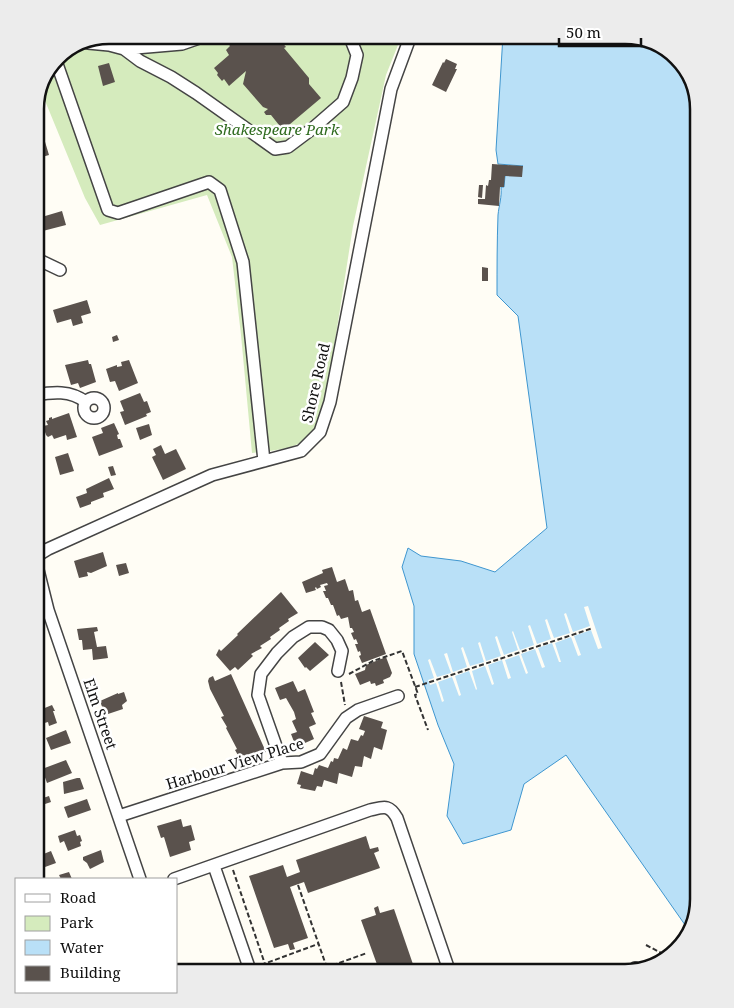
<svg xmlns="http://www.w3.org/2000/svg" width="734" height="1008" viewBox="0 0 734 1008" font-family="'Noto Serif',serif">
  <style>
    .green { fill: #d5ebbd }
    .water { fill: #b9e0f7; stroke: #3f96cf }
    .pier { fill: #fffdf5 }
    .building { fill: #5a524d }
    .lines { fill: none; stroke-linecap: round; stroke-linejoin: round }
    .minor-casing { stroke: #444; stroke-width: 14 }
    .path { stroke: #333; stroke-width: 2; stroke-dasharray: 5 2.5; stroke-linecap: butt }
    .minor { stroke: #fff; stroke-width: 11 }
    .labels { text-anchor: middle; stroke-width: 5; stroke-linejoin: round; paint-order: stroke }
    .park-label { font-size: 15px; font-style: italic; fill: #2f6b1f; stroke: #fff }
    .street-label { font-size: 15px; fill: #111; stroke: #fff }
    .rim { fill: none; stroke: #111; stroke-width: 2.5 }
  </style>
  <rect width="100%" height="100%" fill="#fffdf5"/>
  <path class="green" d="M108 35H402L386 75 353 226 325 405C309 449 295 448 252 453L241 335 232 257 207 195 100 225 85 198 41 91 60 53Z"/>
  <path class="water" d="M503 35H630L663 45 689 71 699 108V900L690 932 566 755 524 784 511 830 463 844 447 816 454 764 438 725 414 654V606L402 567 408 548 421 556 461 561 495 572 547 528 518 316 497 295C497 268 497 242 498 215 499 205 502 197 501 187H504L505 176 523 166 498 164 496 150Z"/>
  <path class="pier" d="M588 606 602 648 598 649 591 630 574 636 581 655 578 656 571 637 555 643 561 662H559L552 643 538 648 545 667 542 668 535 649 521 654 528 673 526 674 519 655 505 660 511 678 508 679 502 660 488 665 494 684 492 685 485 666 472 671 477 689 476 690 469 671 455 676 461 695 459 696 452 677 438 682 444 701 442 702 436 683 430 685 428 680 434 678 428 660 430 659 437 677 451 673 444 654 447 653 453 672 467 667 461 648 463 647 470 666 484 662 478 643 480 642 486 661 501 656 495 637 497 636 504 655 518 650 512 632 513 631 520 650 534 645 528 626 530 625 537 644 551 639 545 620 547 619 554 638 570 633 564 614 566 613 573 632 590 626 584 607Z"/>
  <path class="building" d="M230 35H250L251 37 253 35H285L286 37 281 41 286 47 284 48 309 78V84L321 98 283 130 271 115H266L264 112 268 109 263 107 243 84 246 71 229 86 224 79 222 81 217 75 218 73 214 68 229 55 226 50 230 46 225 39Z
    M446 59 457 64 455 69H457L446 92 432 85 443 62 444 63Z
    M109 63 115 82 103 86 98 66Z
    M40 132 41 135H43L49 155 35 159V134Z
    M492 164 523 166 522 177 505 176 504 187H500L499 206 478 204V199H485L486 185 488 186 489 180H491Z
    M479 185H483L482 198 478 197Z
    M62 211 66 225 35 233V219Z
    M482 267 488 268V281H482Z
    M87 300 91 313 81 316 83 323 73 326 71 319 57 323 53 310Z
    M117 335 119 340 113 342 112 337Z
    M88 360 89 364H91L96 382 80 388 78 383 71 385 65 365Z
    M129 360 138 383 119 391 115 381 110 382 106 369 117 365V367L122 366 121 362Z
    M140 393 144 402 147 401 151 412 146 414 147 416 125 425 120 412 124 411 120 401Z
    M69 413 77 437 67 440 66 435 54 439 52 435 48 437 46 435 43 426 48 425 46 421 49 420V418L52 417V419Z
    M114 423 119 434 117 435 118 439H120L123 447 99 456 92 437 103 433 101 428Z
    M149 424 152 435 140 440 136 428Z
    M161 445 165 454 176 449 186 469 163 480 152 457 156 455 153 449Z
    M68 453 74 471 60 475 55 457Z
    M113 466 116 475 111 476 108 467Z
    M109 478 114 489 103 493 104 497 91 502V504L80 508 76 497 87 493 86 489Z
    M103 552 107 566 91 573 87 572 88 576 79 578 74 561Z
    M126 563 129 573 119 576 116 565Z
    M332 567 337 582 345 579 349 591 353 590 355 601 358 600 362 612 370 609 386 654 362 663 359 656 361 655 360 651 358 652 355 644H358L356 639 354 640 351 633 354 632 352 628H350L348 617 341 619 339 615 337 616 333 605H331L328 598H326L323 591H326L324 586 328 585 327 583 320 585 321 587 317 589 316 587 315 588 316 590 306 593 302 582 323 573 322 570Z
    M281 592 298 613 288 619 289 621 279 628 280 630 270 637 271 639 260 646 262 648 251 654 253 656 238 670 235 667 230 671 216 655 219 649 221 651 238 635 237 634Z
    M97 627 98 631 94 632 97 647 106 646 108 658 93 660 92 649 83 650 82 640H79L77 629Z
    M315 642 329 655 310 671 306 667 305 668 298 658Z
    M386 657 392 673 390 677 383 680 384 683 376 686 375 683 371 684 370 681 360 685 355 674 365 670 366 665Z
    M36 660 38 669 41 668 45 681 35 684Z
    M231 674 266 752 255 757 256 759 252 760 251 759 246 761 244 755 239 757 235 750 237 749 226 728 227 727 221 717 224 716 210 689 208 681 209 678 213 676 215 681Z
    M293 681 298 692 305 689 314 712 311 713 316 724 309 727 314 739 296 747 291 734 297 732 292 721 296 719 294 712 286 698 280 700 275 688Z
    M124 692 127 701 122 705 123 709 105 715 100 701 118 693V694Z
    M52 705 55 711H53L57 723 49 726 48 722 41 724 39 719 37 720 35 718V712Z
    M364 716 383 722 381 728 387 730 382 750 374 747 371 759 364 756 362 767 355 766 352 777 339 773 337 784 324 780 322 787 317 786 315 791 300 788 301 785 297 784 301 771 313 775 315 768 317 769 319 765 328 768 331 761 333 762 334 758 338 759 343 748 347 750 351 739 358 741 361 735 363 736 365 731 359 729Z
    M66 730 71 743 51 750 46 738Z
    M66 760 72 773 47 783 42 769Z
    M77 778H80L84 789 64 794 63 782Z
    M49 796 51 802 42 805 40 799Z
    M87 799 91 810 68 818 64 807Z
    M181 819 183 827 191 825 195 840 189 842 191 850 170 857 164 837 161 838 157 826Z
    M75 830 77 836 80 835 82 841 80 842 81 846 68 851 64 841 60 843 58 836Z
    M366 836 370 849 378 847 379 851 374 853 380 868 308 893 304 882 290 887 308 938 293 943 295 949 291 950H290L288 944 274 948 249 876 283 865 287 877 300 872 296 860Z
    M101 850 104 862 90 869 87 863 83 860V857Z
    M51 851 56 863 45 867 41 855Z
    M69 872 72 879H61L59 875Z
    M378 906 380 913 394 909 416 973H371L379 970 361 920 376 915 374 908Z
    M361 964 364 973H336Z"/>
  <g class="lines">
    <defs>
      <path id="minor" d="M208 35 182 44 124 49 140 61 171 77 196 93 275 149 288 147 312 129 343 102 352 78 357 55 349 35
        M88 43 109 45 124 49
        M56 61 108 210 118 213 209 182 220 190 243 262 264 461
        M35 261 39 260 60 270
        M35 395C53 392 70 390 86 402
        M84 408a10 10 0 1 1 20 0a10 10 0 1 1-20 0Z
        M35 557 48 549 212 475 301 451 320 432 330 402 391 89 411 35
        M35 558 48 610 140 879
        M282 763 258 695 261 674 277 653 293 637 309 627H322L329 630 337 640 342 651 338 671
        M119 816 282 763 301 762 320 754 346 718 358 710 398 696
        M214 866 251 973
        M174 879 370 810C384 807 389 804 397 818L450 973
        M635 968 636 970"/>
    </defs>
    <use href="#minor" class="minor-casing"/>
    <path class="path" d="M349 674 373 661 402 651 418 694 415 695 428 730
      M341 682 345 705
      M415 687 593 628
      M233 870 268 973
      M298 885 327 968
      M646 945 669 957
      M261 965 318 944
      M311 973 367 953"/>
    <use href="#minor" class="minor"/>
  </g>
  <g class="labels">
    <g class="park-label">
      <text x="277" y="135">Shakespeare Park</text>
    </g>
    <g class="street-label">
      <text transform="translate(316 383) rotate(-77)" y="5">Shore Road</text>
      <text transform="translate(100 714) rotate(71)" y="5">Elm Street</text>
      <text transform="translate(235 764) rotate(-17)" y="5">Harbour View Place</text>
    </g>
  </g>
  <path d="M0 0H734V1008H0ZM109 44H625A65 65 0 0 1 690 109V899A65 65 0 0 1 625 964H109A65 65 0 0 1 44 899V109A65 65 0 0 1 109 44Z" fill="#ececec" fill-rule="evenodd"/>
  <path class="rim" d="M109 44H625A65 65 0 0 1 690 109V899A65 65 0 0 1 625 964H109A65 65 0 0 1 44 899V109A65 65 0 0 1 109 44Z"/>
  <rect x="15" y="878" width="162" height="115" fill="#ffffff" stroke="#a0a0a0"/>
  <rect x="25" y="894" width="25" height="8" fill="#ffffff" stroke="#a0a0a0"/>
  <text x="60" y="903" font-size="15" fill="#111111">Road</text>
  <rect x="25" y="916" width="25" height="15" fill="#d5ebbd" stroke="#a0a0a0"/>
  <text x="60" y="928" font-size="15" fill="#111111">Park</text>
  <rect x="25" y="940" width="25" height="15" fill="#b9e0f7" stroke="#a0a0a0"/>
  <text x="60" y="953" font-size="15" fill="#111111">Water</text>
  <rect x="25" y="966" width="25" height="15" fill="#5a524d" stroke="#a0a0a0"/>
  <text x="60" y="978" font-size="15" fill="#111111">Building</text>
  <path d="M559 38v8h82v-8" fill="none" stroke="#111111" stroke-width="2.5"/>
  <text x="566" y="38" font-size="15" fill="#111111" stroke="#ffffff" stroke-width="4" paint-order="stroke">50 m</text>
</svg>
